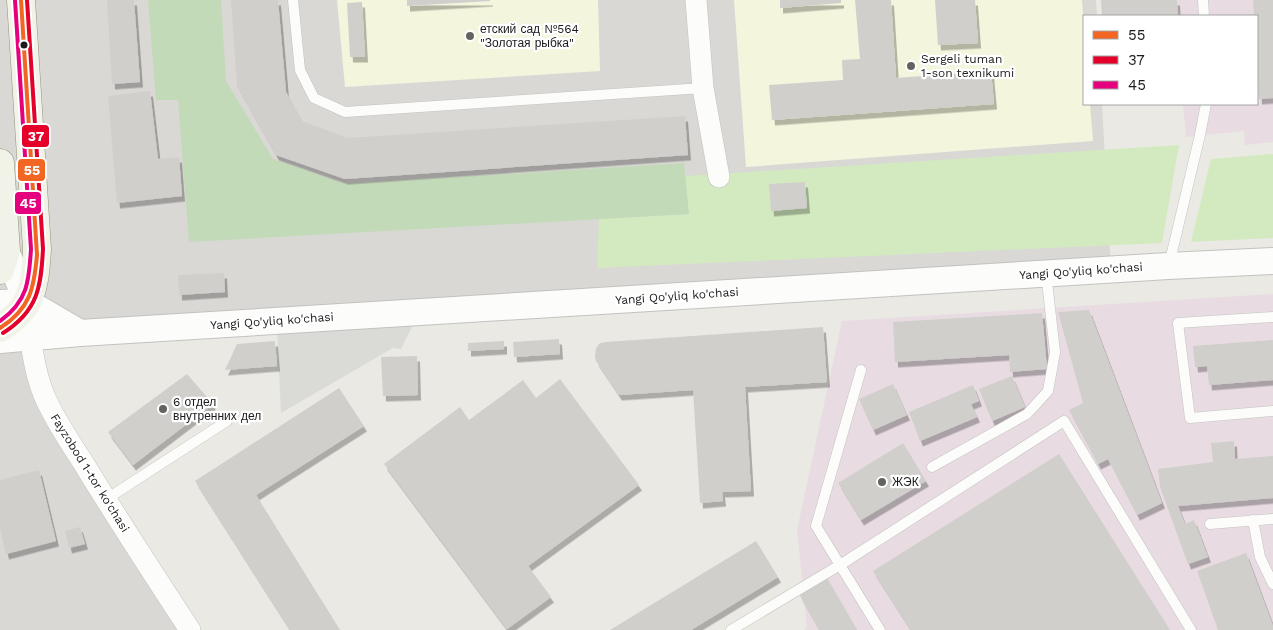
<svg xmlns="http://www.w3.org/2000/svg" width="1273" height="630" viewBox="0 0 1273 630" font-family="'Work Sans',sans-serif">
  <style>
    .residential { fill: #d9d8d5 }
    .industrial { fill: #e8dce2 }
    .education { fill: #f4f5dd }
    .grass { fill: #d3eac1 }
    .forest { fill: #c2dab8 }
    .parking { fill: #dadad7 }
    .building { fill: #d1cfcb; filter: url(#shadow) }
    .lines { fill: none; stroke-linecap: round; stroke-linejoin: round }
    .service-casing { stroke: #c2c2c0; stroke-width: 11 }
    .minor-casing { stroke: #c2c2c0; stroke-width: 22 }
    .tertiary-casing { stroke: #c2c2c0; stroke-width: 28 }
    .secondary-casing { stroke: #90947c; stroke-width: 29 }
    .service { stroke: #fcfcfb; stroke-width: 10 }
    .minor { stroke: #fcfcfb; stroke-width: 21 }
    .tertiary { stroke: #fcfcfb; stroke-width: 26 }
    .secondary { stroke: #f1f2e8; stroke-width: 28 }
    .bus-1-casing { stroke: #fff; stroke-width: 8 }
    .bus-2-casing { stroke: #fff; stroke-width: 8 }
    .bus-3-casing { stroke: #fff; stroke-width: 8 }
    .bus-1 { stroke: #f26522; stroke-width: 4 }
    .bus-2 { stroke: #e4002b; stroke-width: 4 }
    .bus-3 { stroke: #e5007d; stroke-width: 4 }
    .poi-dot { fill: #636361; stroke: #fff; stroke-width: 2 }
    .bus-dot { fill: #1b1b1b; stroke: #fff; stroke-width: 2 }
    .labels { text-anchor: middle; stroke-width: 4.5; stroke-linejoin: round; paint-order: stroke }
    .poi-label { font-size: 12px; fill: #1b1b1b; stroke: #fff; text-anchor: start }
    .street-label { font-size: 12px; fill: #1b1b1b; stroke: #fff }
    .line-badge { stroke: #fff; stroke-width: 2 }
    .badge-label { font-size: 14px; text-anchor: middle; font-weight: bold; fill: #fff }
  </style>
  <defs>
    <filter id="shadow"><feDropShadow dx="3" dy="5.5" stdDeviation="0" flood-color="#0004"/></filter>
  </defs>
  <rect width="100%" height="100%" fill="#eae9e4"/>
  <path class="residential" d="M0 0H1096L1097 16H1084V104H1102L1111 269 30 338 38 374 190 630H0Z"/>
  <path class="industrial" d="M1101 0H1273V142L1245 145 1244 131 1186 137 1183 104H1257V16H1102Z
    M1273 294V630H804L807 628 797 530 842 321Z"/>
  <path class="education" d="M337 0H598L600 71 345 87Z
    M734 0H1082L1084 28V104H1090L1093 141 746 167Z"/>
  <path class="grass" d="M1179 145 1162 243 597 268 599 219 689 214 685 176Z
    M1273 154V238L1191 242 1211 159Z"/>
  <path class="forest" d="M148 0H221L226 81 273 159 346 184 684 163 689 214 189 242 178 100H156Z"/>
  <path class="parking" d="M414 323 401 349 393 348 281 413 277 331Z"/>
  <path class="building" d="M107 0H134L140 82 112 84Z
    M231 0H278L286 92 302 121 347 138 685 116 688 155 345 179 276 155 237 86Z
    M407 0H490V1L407 6Z
    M780 0H841V3L780 8Z
    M855 0H891L896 78 991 71 994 104 772 120 769 85 843 80 842 60 860 59Z
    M935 0H975L978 43 938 45Z
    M1101 0H1177L1178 16H1102Z
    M1253 0H1273V98L1259 99 1257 58V16H1254Z
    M362 2 365 57H350L347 3Z
    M150 91 158 159 179 157 182 196 117 203 108 96Z
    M805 182 807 208 771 211 769 184Z
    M224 273 225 292 179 295 178 275Z
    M1089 310 1162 503 1137 515 1108 459 1098 464 1069 410 1083 403 1058 312Z
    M1042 313 1047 369 1010 372 1009 355 895 362 893 322Z
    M823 327 827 382 745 387 751 491 722 492 723 501 700 503 693 390 619 395 596 361 595 357 596 348 600 343 606 342Z
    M559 339 560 354 514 357 513 342Z
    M1273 340V380L1209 385 1207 366 1195 367 1193 346Z
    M275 341 277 366 225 370 237 344Z
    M504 341V349L468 351V343Z
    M417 356 418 395 383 396 381 357Z
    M187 374 213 404 133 465 108 432Z
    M1012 376 1025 407 992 421 979 389Z
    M560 379 639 485 528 566 551 597 507 629 384 464 460 407 469 420 523 380 536 398Z
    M893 384 907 415 873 430 859 399Z
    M973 385 979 401 971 404 977 417 920 441 909 412Z
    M339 388 364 426 256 495 340 630H290L195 481Z
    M1234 441 1235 459 1273 456V498L1178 506 1185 524 1194 520 1208 557 1188 564 1160 487 1158 469 1213 462 1211 443Z
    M903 443 926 481 861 520 838 483Z
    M1059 454 1170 630H911L873 571Z
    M39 470 56 541 6 554 0 529V480Z
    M80 527 85 544 69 548 65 531Z
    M756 541 778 577 691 630H610Z
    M1246 553 1273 626V630H1218L1197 571Z
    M827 578 857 630H819L799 594Z"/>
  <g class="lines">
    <defs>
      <path id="service" d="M293 0 300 70 314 98 345 112 703 88
        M1203 0 1204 16
        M1169 265 1200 135 1206 104
        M1273 317 1178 323 1190 418 1273 411
        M861 370 816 526 880 630
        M932 467 1027 414 1048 391 1055 352 1046 273
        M105 500 227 421
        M1253 520 1260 557 1273 584
        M1210 524 1273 519
        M731 630 840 565 1064 421 1191 630"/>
      <path id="minor" d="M696 0 703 88 719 177
        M27 302C30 333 32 365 44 395 54 419 70 442 84 464 118 520 154 575 190 630"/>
      <path id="tertiary" d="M6 251 27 302
        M0 303 27 302 80 333
        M0 340 80 333 1168 266 1273 261"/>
      <path id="secondary" d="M0 163 6 251 0 270
        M0 328C10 322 23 311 28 300 35 284 36 266 37 249L21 0"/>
    </defs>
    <use href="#service" class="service-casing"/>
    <use href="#minor" class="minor-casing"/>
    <use href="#tertiary" class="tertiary-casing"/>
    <use href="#secondary" class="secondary-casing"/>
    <use href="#service" class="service"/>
    <use href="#minor" class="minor"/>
    <use href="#tertiary" class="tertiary"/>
    <use href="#secondary" class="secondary"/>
    <defs>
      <path id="bus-1" d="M0 328C30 309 34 289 37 255L21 0"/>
      <path id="bus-2" d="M3 333C38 311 41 287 43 249L27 0"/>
      <path id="bus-3" d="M0 321C28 301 29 281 31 249L15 0"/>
    </defs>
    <use href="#bus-1" class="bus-1-casing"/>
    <use href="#bus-2" class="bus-2-casing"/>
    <use href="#bus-3" class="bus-3-casing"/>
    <use href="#bus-1" class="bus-1"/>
    <use href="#bus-2" class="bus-2"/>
    <use href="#bus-3" class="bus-3"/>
  </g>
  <g class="poi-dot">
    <circle cx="470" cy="36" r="5"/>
    <circle cx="911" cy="66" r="5"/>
    <circle cx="163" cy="409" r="5"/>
    <circle cx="882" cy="482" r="5"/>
  </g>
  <circle class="bus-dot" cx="24" cy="45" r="4.5"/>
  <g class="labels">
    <g class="poi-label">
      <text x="480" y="33">етский сад №564<tspan x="480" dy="14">"Золотая рыбка"</tspan></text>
      <text x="921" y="63">Sergeli tuman<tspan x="921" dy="14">1-son texnikumi</tspan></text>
      <text x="173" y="406">6 отдел<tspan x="173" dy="14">внутренних дел</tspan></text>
      <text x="892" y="486">ЖЭК</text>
    </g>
    <g class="street-label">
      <text transform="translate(1081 271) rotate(-4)" y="4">Yangi Qo'yliq ko'chasi</text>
      <text transform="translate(677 296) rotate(-4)" y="4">Yangi Qo'yliq ko'chasi</text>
      <text transform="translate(272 321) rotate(-4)" y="4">Yangi Qo'yliq ko'chasi</text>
      <text transform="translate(90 473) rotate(58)" y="4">Fayzobod 1-tor ko'chasi</text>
    </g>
  </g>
  <g class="line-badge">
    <rect x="21" y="124" width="29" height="24" rx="5" fill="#e4002b"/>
    <rect x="17" y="158" width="29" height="24" rx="5" fill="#f26522"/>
    <rect x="14" y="191" width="28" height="24" rx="5" fill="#e5007d"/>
  </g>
  <g class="badge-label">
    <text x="36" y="141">37</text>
    <text x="32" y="175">55</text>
    <text x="28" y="208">45</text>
  </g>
  <rect x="1083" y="15" width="175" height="90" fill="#ffffff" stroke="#a4a4a4"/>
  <rect x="1093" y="31" width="25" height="8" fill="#f26522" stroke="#a4a4a4"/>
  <text x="1128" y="40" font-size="15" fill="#1b1b1b">55</text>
  <rect x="1093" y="56" width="25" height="8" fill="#e4002b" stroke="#a4a4a4"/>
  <text x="1128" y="65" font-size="15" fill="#1b1b1b">37</text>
  <rect x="1093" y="81" width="25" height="8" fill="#e5007d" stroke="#a4a4a4"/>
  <text x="1128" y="90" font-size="15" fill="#1b1b1b">45</text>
</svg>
